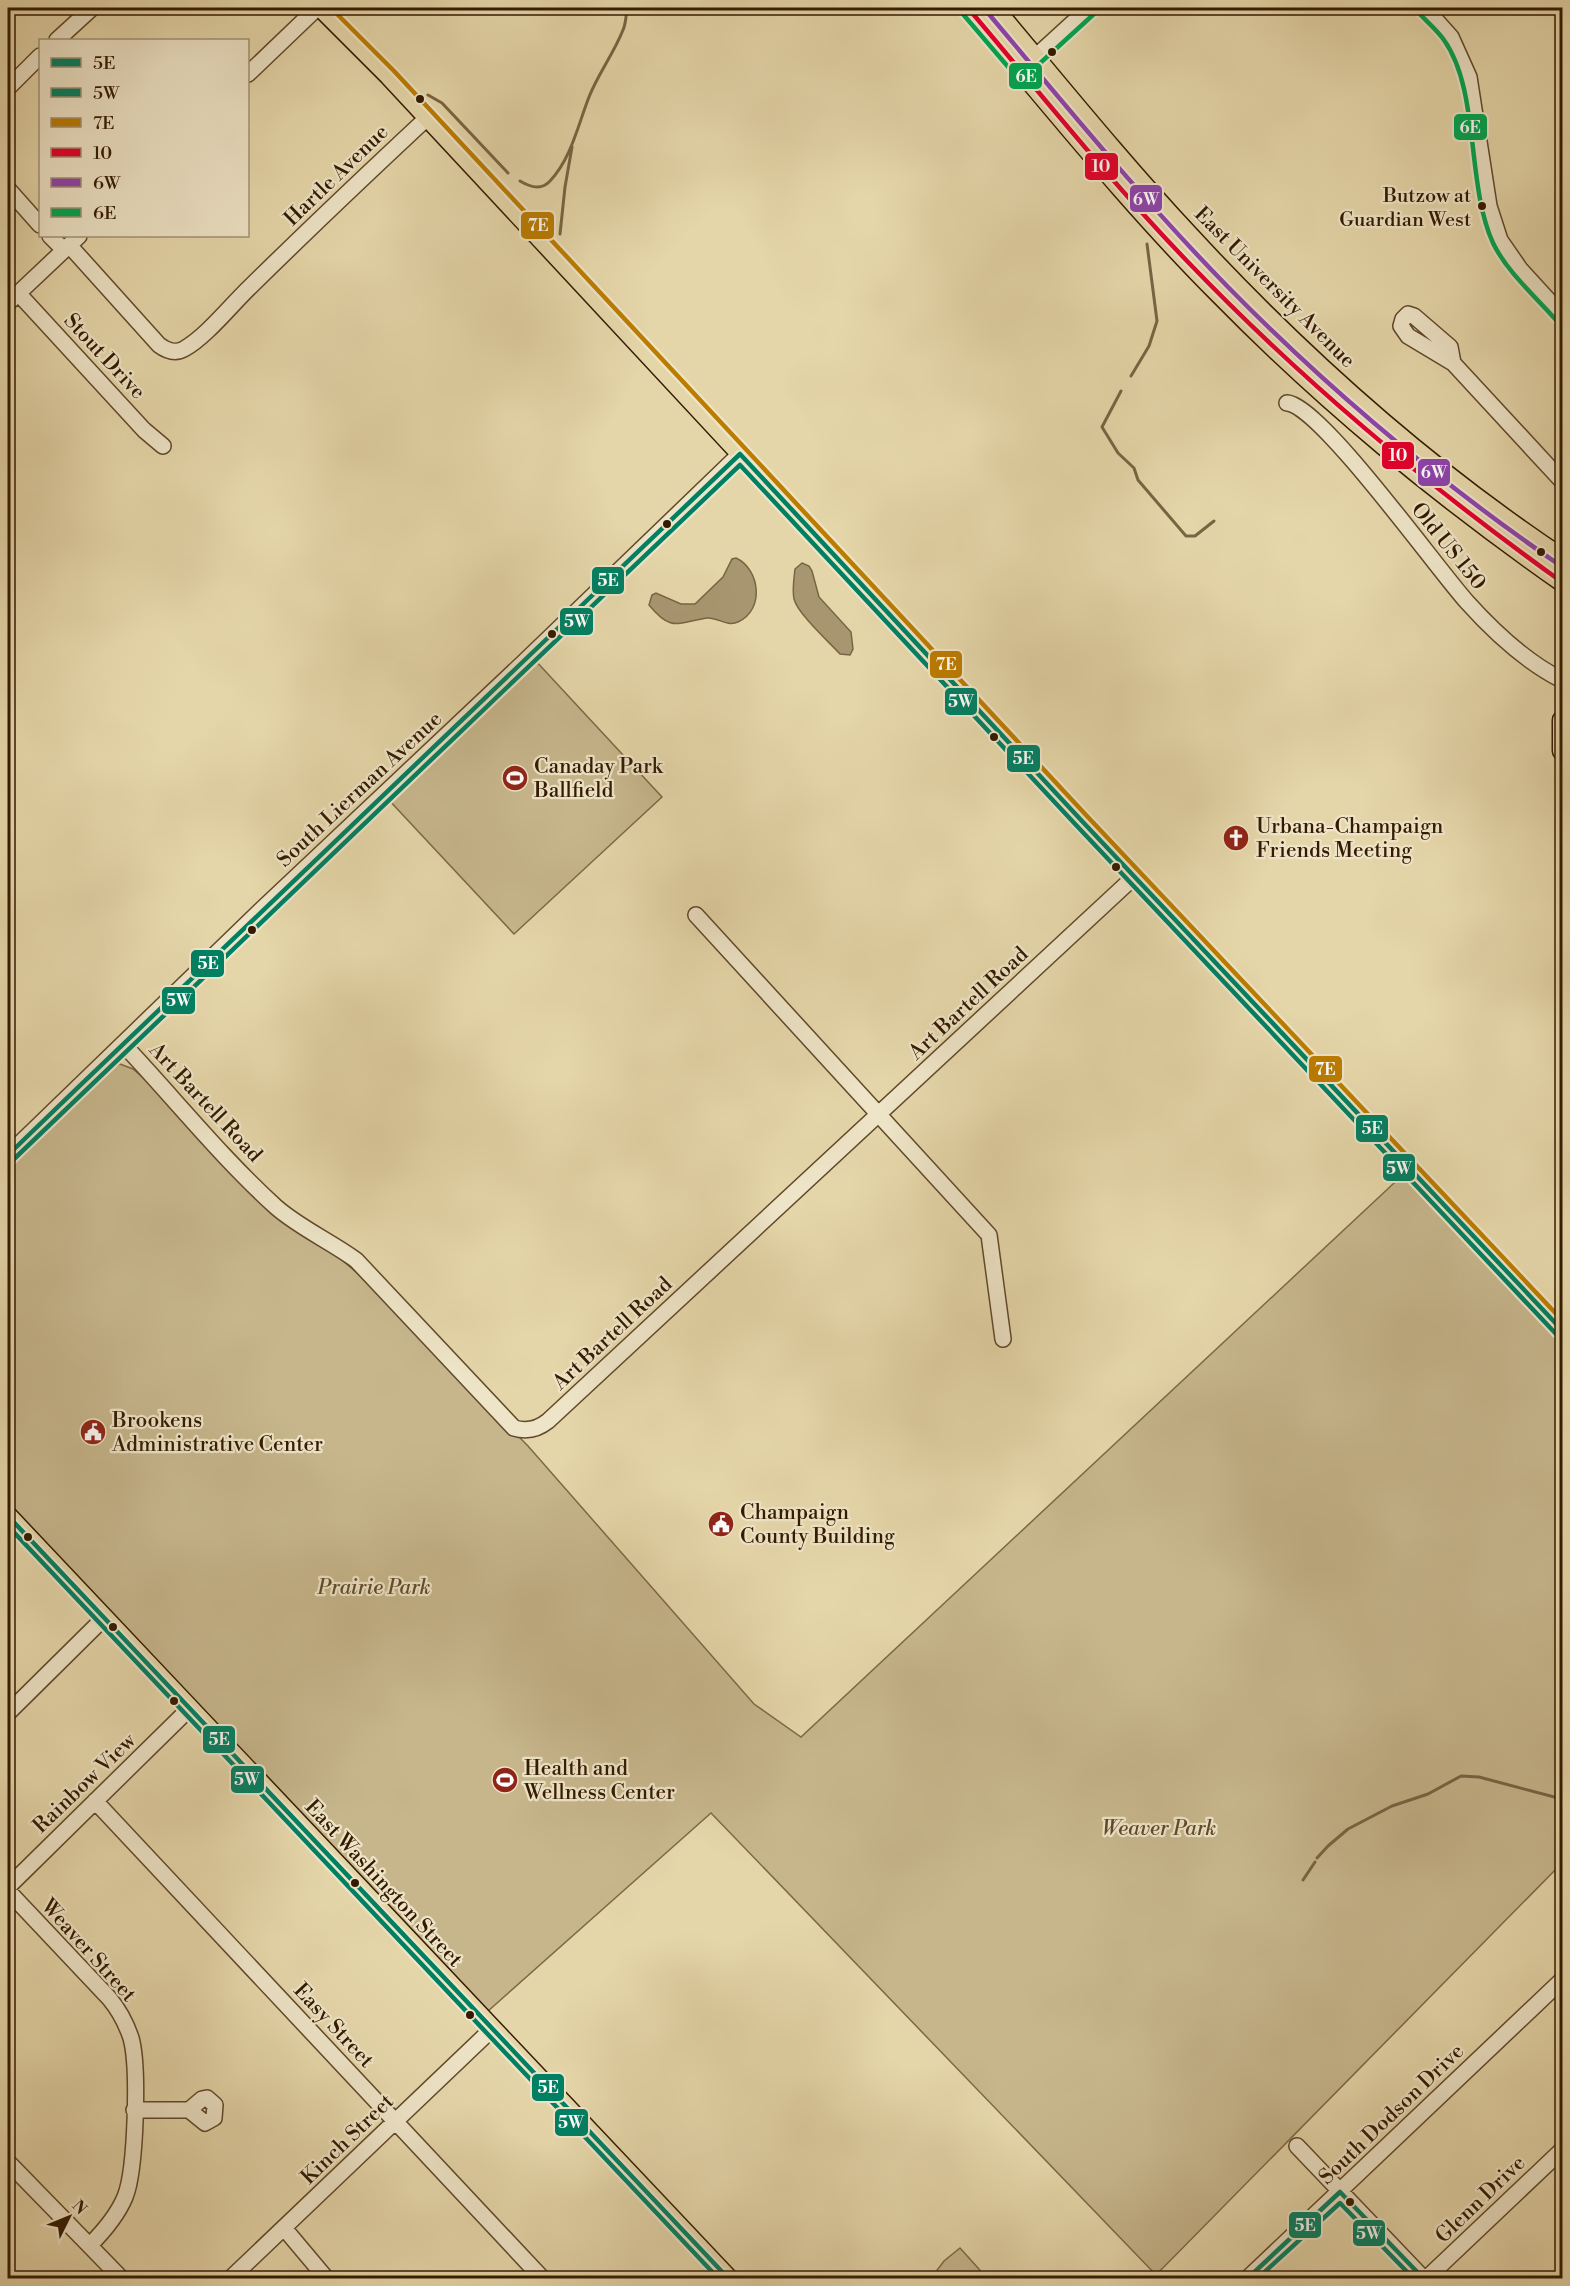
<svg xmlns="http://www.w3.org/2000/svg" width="1570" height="2286" viewBox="0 0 1570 2286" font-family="'Libre Bodoni',serif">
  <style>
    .green { fill: #c7b68c; stroke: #7d6846; stroke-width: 1.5 }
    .water { fill: #a89670; stroke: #796443; stroke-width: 1.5 }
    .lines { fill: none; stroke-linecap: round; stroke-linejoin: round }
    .stream { stroke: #796443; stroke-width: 3 }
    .minor-casing { stroke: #60492a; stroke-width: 18 }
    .major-casing { stroke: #331a00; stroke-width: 21 }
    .minor { stroke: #eee4c7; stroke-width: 15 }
    .major { stroke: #e5d6a9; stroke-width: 18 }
    .bus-1-casing { stroke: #eee4c7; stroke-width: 9 }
    .bus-2-casing { stroke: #eee4c7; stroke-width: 9 }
    .bus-3-casing { stroke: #eee4c7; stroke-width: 9 }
    .bus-4-casing { stroke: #eee4c7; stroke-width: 9 }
    .bus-5-casing { stroke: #eee4c7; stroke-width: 9 }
    .bus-6-casing { stroke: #eee4c7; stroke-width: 9 }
    .bus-1 { stroke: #008063; stroke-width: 4.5 }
    .bus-2 { stroke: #008063; stroke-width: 4.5 }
    .bus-3 { stroke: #bc7c00; stroke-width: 4.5 }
    .bus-4 { stroke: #e4002b; stroke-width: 4.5 }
    .bus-5 { stroke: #8e44ad; stroke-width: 4.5 }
    .bus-6 { stroke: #00a651; stroke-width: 4.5 }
    .bus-dot { fill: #331a00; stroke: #eee4c7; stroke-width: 2 }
    .labels { text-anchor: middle; stroke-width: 4.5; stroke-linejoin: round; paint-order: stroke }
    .bus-label { font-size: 20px; fill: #331a00; stroke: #eee4c7; text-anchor: end }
    .street-label { font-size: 21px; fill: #331a00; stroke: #eee4c7 }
    .poi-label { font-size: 21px; fill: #331a00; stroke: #eee4c7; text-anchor: start }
    .park-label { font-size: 21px; font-style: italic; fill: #5f492a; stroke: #eee4c7 }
    .line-badge { stroke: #eee4c7; stroke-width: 2 }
    .badge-label { font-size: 16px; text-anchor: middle; font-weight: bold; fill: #fff }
  </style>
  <rect width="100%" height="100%" fill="#e5d6a9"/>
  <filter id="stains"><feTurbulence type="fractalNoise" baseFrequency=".00333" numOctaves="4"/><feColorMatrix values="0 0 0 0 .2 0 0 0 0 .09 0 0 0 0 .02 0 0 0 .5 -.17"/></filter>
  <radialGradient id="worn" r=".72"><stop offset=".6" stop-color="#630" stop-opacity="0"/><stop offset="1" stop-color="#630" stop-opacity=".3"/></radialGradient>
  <path class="green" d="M534 659 662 797 514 934 387 798Z
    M120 1064 133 1069 154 1087 268 1209 296 1231 330 1250 356 1272 528 1446 754 1704 801 1737 1408 1170 1562 1334V1863L1156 2275 711 1813 487 2012 8 1503V1165L109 1068Z
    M960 2248 987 2278H931L944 2261Z"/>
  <path class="water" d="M736 558C760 569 765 610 738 622 727 627 717 617 707 618 677 623 671 632 649 605L652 595 656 593 681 604H695L723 577 732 559Z
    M802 563 809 566 812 571 819 597 851 632 853 649 850 655 840 654C828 641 798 614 794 599 792 589 794 579 795 569Z"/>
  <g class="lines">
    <path class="stream" d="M428 95 442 103 508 173
      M520 181C530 187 541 191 550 181 571 159 578 125 589 97 598 74 614 53 623 30 626 24 626 15 627 8
      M560 234 565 187 572 147
      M1131 376 1149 346 1157 321 1147 244
      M1121 391 1102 427 1118 453 1134 468 1138 480 1186 536H1195L1214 521
      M1317 1858 1328 1846 1348 1829 1392 1806 1428 1794 1461 1776 1479 1777 1562 1799
      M1303 1880 1315 1862"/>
    <defs>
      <path id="minor" d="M1425 8 1451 37 1469 77 1489 206 1500 240 1520 269 1562 315
        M57 40 92 8
        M1021 70 1089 8
        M248 74 317 8
        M8 88 40 56
        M8 189 40 225
        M50 236 64 250
        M69 245 159 345C167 351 175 354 184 349 206 337 232 304 251 286 309 229 368 173 427 118
        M18 293 144 430 163 446
        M8 303 79 236
        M1453 363 1450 347 1414 316 1408 314 1403 319 1401 326 1408 336 1453 363 1562 481
        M1287 403C1320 405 1437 569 1467 602 1494 632 1526 662 1562 680
        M696 915 989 1235 1003 1339
        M123 1044C174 1098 221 1157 276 1207 300 1228 330 1241 356 1260L514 1428C527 1432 538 1429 548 1421L1134 877
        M8 1155 260 911 524 662 740 454
        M8 1534 17 1526
        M8 1713 104 1618
        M95 1801 542 2278
        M8 1887 189 1709
        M8 1891 109 1998C119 2010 126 2023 131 2038 139 2067 136 2170 125 2197 117 2216 104 2231 90 2245
        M207 2098 215 2105 214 2118 205 2123 189 2110 202 2099Z
        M134 2110H189
        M1297 2146 1423 2278
        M8 2162 121 2278
        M284 2228 326 2278
        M231 2278 492 2029
        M1248 2278 1562 1980
        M1427 2278 1562 2150"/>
      <path id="major" d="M321 8 389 76 1081 820 1562 1330
        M968 8C1050 104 1129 204 1219 294 1326 403 1437 494 1562 582
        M994 8C1058 84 1121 162 1189 235 1301 356 1425 467 1562 558
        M1562 720V751
        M8 1516 728 2278"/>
    </defs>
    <use href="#minor" class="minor-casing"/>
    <use href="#major" class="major-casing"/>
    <use href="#minor" class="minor"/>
    <use href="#major" class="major"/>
    <defs>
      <path id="bus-1" d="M8 1155C251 920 497 688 740 454L1081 820 1562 1330
        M8 1516 728 2278
        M1248 2278 1340 2192 1423 2278"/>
      <path id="bus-2" d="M13 1160C254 927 498 697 740 465L1076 825 1557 1335
        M8 1526 718 2278
        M1258 2278 1340 2203 1413 2278"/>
      <path id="bus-3" d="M331 8 394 71 1086 815 1562 1320"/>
      <path id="bus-4" d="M968 8C1040 93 1110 181 1187 261 1302 381 1428 486 1562 582"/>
      <path id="bus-5" d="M988 13C1066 106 1143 200 1228 287 1329 390 1439 482 1558 564"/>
      <path id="bus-6" d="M962 13 1015 75 1021 77 1026 76 1094 14
        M1419 13C1427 22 1437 30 1444 40 1480 91 1466 184 1493 243 1507 272 1535 296 1556 320"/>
    </defs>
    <use href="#bus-1" class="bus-1-casing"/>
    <use href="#bus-2" class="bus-2-casing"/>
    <use href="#bus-3" class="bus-3-casing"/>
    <use href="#bus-4" class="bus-4-casing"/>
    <use href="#bus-5" class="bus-5-casing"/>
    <use href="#bus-6" class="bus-6-casing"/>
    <use href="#bus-1" class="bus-1"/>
    <use href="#bus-2" class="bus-2"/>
    <use href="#bus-3" class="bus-3"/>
    <use href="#bus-4" class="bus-4"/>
    <use href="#bus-5" class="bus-5"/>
    <use href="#bus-6" class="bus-6"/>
  </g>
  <defs>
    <symbol id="stadium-disc" viewBox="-11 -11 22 22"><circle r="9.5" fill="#8f2418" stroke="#eee4c7"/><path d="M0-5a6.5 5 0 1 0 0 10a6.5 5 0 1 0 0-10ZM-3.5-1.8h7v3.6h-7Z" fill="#fff"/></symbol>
    <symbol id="church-disc" viewBox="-11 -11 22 22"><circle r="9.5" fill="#8f2418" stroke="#eee4c7"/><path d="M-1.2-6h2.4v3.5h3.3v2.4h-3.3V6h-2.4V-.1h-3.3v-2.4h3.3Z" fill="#fff"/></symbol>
    <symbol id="civic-disc" viewBox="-11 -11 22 22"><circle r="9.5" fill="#8f2418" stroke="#eee4c7"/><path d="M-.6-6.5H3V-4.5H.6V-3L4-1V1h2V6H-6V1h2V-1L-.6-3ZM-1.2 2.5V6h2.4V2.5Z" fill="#fff"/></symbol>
  </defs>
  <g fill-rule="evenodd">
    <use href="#stadium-disc" x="500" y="763" width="30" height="30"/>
    <use href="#church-disc" x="1221" y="823" width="30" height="30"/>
    <use href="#civic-disc" x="78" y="1417" width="30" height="30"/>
    <use href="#civic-disc" x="706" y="1509" width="30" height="30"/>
    <use href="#stadium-disc" x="490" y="1765" width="30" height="30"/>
  </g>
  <g class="bus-dot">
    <circle cx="1052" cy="52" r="5"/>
    <circle cx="420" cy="99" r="5"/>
    <circle cx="1482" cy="206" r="5"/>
    <circle cx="667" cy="524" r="5"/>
    <circle cx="1541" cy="552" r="5"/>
    <circle cx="552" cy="634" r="5"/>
    <circle cx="994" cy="737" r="5"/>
    <circle cx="1116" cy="867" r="5"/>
    <circle cx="252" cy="930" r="5"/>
    <circle cx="28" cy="1537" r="5"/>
    <circle cx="113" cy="1627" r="5"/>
    <circle cx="174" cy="1701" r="5"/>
    <circle cx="355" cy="1883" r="5"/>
    <circle cx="470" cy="2015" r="5"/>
    <circle cx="1350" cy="2202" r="5"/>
  </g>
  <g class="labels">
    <g class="bus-label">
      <text x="1471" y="202">Butzow at<tspan x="1471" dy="24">Guardian West</tspan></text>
    </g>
    <g class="street-label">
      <text transform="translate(336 175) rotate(-44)" y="7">Hartle Avenue</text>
      <text transform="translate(1275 287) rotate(45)" y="7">East University Avenue</text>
      <text transform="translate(105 356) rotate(47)" y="7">Stout Drive</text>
      <text transform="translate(1449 546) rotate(51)" y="7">Old US 150</text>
      <text transform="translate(359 789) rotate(-43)" y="7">South Lierman Avenue</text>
      <text transform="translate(968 1003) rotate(-43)" y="7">Art Bartell Road</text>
      <text transform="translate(206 1102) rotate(47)" y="7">Art Bartell Road</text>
      <text transform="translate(612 1333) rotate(-43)" y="7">Art Bartell Road</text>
      <text transform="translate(84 1783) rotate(-44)" y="7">Rainbow View</text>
      <text transform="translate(384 1883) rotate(47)" y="7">East Washington Street</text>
      <text transform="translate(89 1950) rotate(48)" y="7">Weaver Street</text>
      <text transform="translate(334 2025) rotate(47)" y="7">Easy Street</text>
      <text transform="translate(1391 2114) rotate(-44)" y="7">South Dodson Drive</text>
      <text transform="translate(347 2139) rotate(-44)" y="7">Kinch Street</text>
      <text transform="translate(1480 2199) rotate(-44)" y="7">Glenn Drive</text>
    </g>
    <g class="poi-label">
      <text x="534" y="773">Canaday Park<tspan x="534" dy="24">Ballfield</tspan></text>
      <text x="1256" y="833">Urbana-Champaign<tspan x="1256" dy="24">Friends Meeting</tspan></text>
      <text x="112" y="1427">Brookens<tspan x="112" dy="24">Administrative Center</tspan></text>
      <text x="740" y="1519">Champaign<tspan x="740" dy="24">County Building</tspan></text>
      <text x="524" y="1775">Health and<tspan x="524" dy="24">Wellness Center</tspan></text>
    </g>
    <g class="park-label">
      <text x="374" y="1594">Prairie Park</text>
      <text x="1159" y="1835">Weaver Park</text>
    </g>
  </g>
  <g class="line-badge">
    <rect x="1008" y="62" width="35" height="28" rx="6" fill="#00a651"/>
    <rect x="1453" y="113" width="35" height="28" rx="6" fill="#00a651"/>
    <rect x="1084" y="152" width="35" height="29" rx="6" fill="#e4002b"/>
    <rect x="1129" y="184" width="34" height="29" rx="6" fill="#8e44ad"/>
    <rect x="520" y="211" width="35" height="29" rx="6" fill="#bc7c00"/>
    <rect x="1381" y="441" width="34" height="29" rx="6" fill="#e4002b"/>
    <rect x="1417" y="458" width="34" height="29" rx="6" fill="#8e44ad"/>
    <rect x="591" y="566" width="34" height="29" rx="6" fill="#008063"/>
    <rect x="559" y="607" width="35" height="29" rx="6" fill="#008063"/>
    <rect x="929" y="650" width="34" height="29" rx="6" fill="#bc7c00"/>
    <rect x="944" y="687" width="34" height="29" rx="6" fill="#008063"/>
    <rect x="1006" y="744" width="35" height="29" rx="6" fill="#008063"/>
    <rect x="190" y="949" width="35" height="29" rx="6" fill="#008063"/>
    <rect x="161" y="986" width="35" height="29" rx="6" fill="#008063"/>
    <rect x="1308" y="1055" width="35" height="28" rx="6" fill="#bc7c00"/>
    <rect x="1355" y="1114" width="34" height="29" rx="6" fill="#008063"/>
    <rect x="1382" y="1153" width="34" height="29" rx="6" fill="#008063"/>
    <rect x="202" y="1725" width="34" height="29" rx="6" fill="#008063"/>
    <rect x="230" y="1765" width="35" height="29" rx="6" fill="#008063"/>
    <rect x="531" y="2073" width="34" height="29" rx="6" fill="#008063"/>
    <rect x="554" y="2108" width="35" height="29" rx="6" fill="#008063"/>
    <rect x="1288" y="2211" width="34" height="28" rx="6" fill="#008063"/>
    <rect x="1352" y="2219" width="34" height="28" rx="6" fill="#008063"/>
  </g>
  <g class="badge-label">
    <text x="1026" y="82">6E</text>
    <text x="1470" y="133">6E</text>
    <text x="1101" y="172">10</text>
    <text x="1146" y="205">6W</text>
    <text x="538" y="231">7E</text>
    <text x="1398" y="461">10</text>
    <text x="1434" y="478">6W</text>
    <text x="608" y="586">5E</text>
    <text x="577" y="627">5W</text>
    <text x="946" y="670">7E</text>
    <text x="961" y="707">5W</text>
    <text x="1023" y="764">5E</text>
    <text x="208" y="969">5E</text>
    <text x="179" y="1006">5W</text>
    <text x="1325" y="1075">7E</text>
    <text x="1372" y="1134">5E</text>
    <text x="1399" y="1174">5W</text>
    <text x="219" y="1745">5E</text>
    <text x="247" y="1785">5W</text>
    <text x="548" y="2093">5E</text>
    <text x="571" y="2128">5W</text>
    <text x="1305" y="2231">5E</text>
    <text x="1369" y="2239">5W</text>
  </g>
  <rect width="1570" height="2286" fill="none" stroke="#e5d6a9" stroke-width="30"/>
  <rect x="9" y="9" width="1552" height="2268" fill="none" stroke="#331a00" stroke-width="3"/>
  <rect x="15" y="15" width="1540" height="2256" fill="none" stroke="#331a00" stroke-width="1.5"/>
  <rect x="39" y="39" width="210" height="198" fill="#eee4c7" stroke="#a39377" stroke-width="1.5"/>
  <rect x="51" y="58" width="30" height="9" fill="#008063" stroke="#a39377" stroke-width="1.5"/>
  <text x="93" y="69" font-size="18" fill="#331a00">5E</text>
  <rect x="51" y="88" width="30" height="9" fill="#008063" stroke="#a39377" stroke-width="1.5"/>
  <text x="93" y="99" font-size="18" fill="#331a00">5W</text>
  <rect x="51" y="118" width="30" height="9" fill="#bc7c00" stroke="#a39377" stroke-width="1.5"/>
  <text x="93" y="129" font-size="18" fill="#331a00">7E</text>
  <rect x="51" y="148" width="30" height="9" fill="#e4002b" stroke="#a39377" stroke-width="1.5"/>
  <text x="93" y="159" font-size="18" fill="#331a00">10</text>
  <rect x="51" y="178" width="30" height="9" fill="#8e44ad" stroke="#a39377" stroke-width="1.5"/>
  <text x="93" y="189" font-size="18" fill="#331a00">6W</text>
  <rect x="51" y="208" width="30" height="9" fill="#00a651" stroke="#a39377" stroke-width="1.5"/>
  <text x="93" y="219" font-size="18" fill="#331a00">6E</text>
  <g transform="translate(69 2217) rotate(47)" stroke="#eee4c7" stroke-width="4.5" paint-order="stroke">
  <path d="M0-4.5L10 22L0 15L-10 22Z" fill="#331a00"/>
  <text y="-9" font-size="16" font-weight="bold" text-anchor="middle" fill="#331a00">N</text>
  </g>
  <rect width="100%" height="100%" filter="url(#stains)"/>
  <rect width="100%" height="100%" fill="url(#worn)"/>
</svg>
